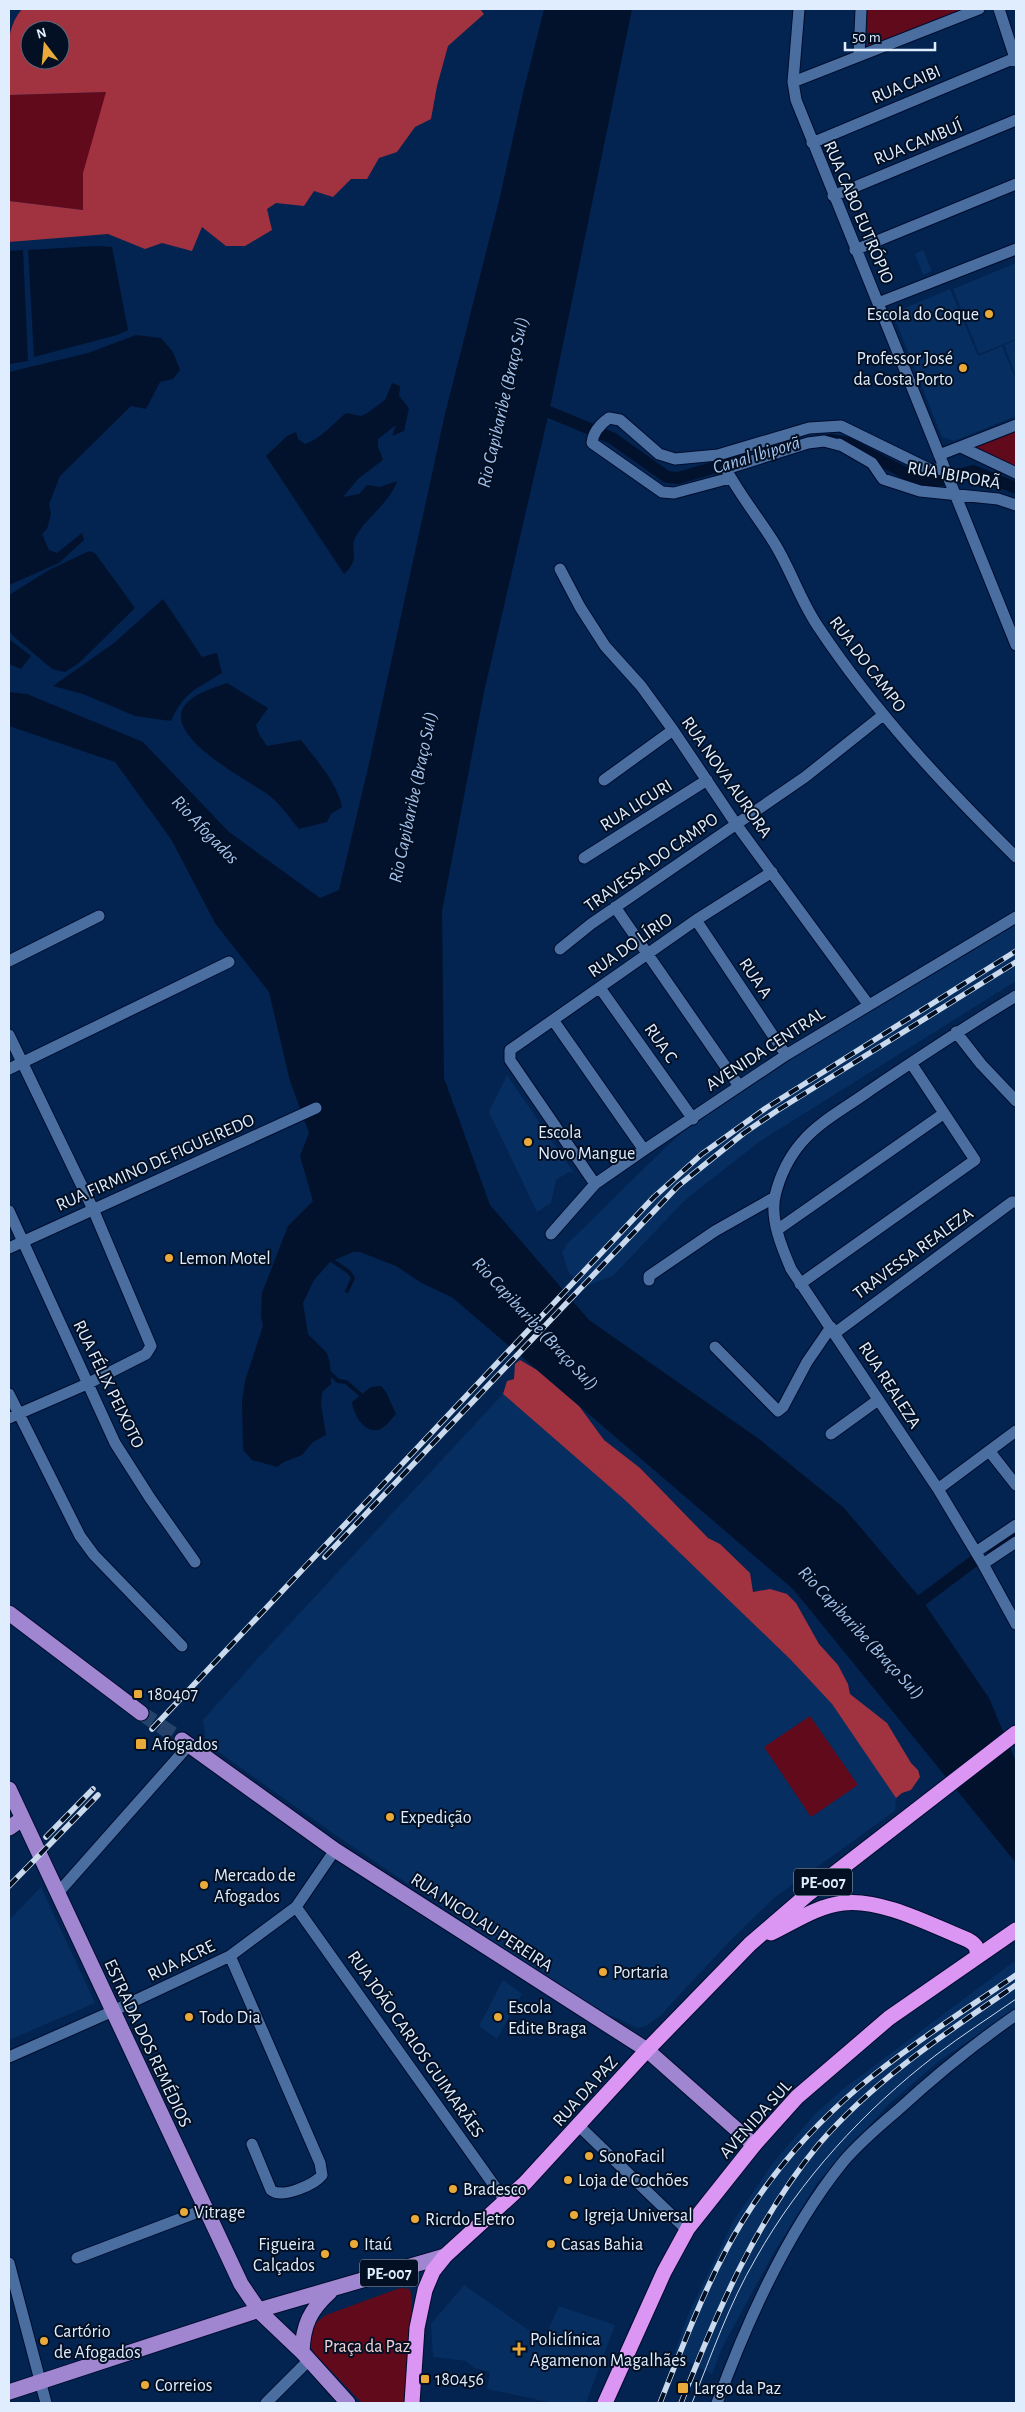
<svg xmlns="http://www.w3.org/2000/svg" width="1025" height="2412" viewBox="0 0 1025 2412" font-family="'Alegreya Sans',sans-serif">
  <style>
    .built { fill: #072e60 }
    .green { fill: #600a1c }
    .forest { fill: #a13240; fill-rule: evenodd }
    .water { fill: #02122c }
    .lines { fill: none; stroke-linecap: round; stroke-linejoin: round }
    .stream { stroke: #02122c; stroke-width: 4 }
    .canal { stroke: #02122c; stroke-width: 12 }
    .major-tunnel { stroke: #24426a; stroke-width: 15; stroke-dasharray: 15 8; stroke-linecap: butt }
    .minor-casing { stroke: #000c2d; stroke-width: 13 }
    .major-casing { stroke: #000c2d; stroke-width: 17 }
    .highway-casing { stroke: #000c2d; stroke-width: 17 }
    .minor { stroke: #4a6ea0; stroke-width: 11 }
    .major { stroke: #a086d1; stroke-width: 15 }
    .highway { stroke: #da96f2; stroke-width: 15 }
    .tram { stroke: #cad9ec; stroke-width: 1 }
    .rail-casing { stroke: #cad9ec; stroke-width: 5.5 }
    .rail { stroke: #030f22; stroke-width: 4; stroke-dasharray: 11; stroke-linecap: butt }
    .poi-dot { fill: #eaaa39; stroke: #030f22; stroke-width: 2 }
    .labels { text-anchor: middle; stroke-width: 4; stroke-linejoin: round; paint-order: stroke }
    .shield { fill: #030f22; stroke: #9eaabc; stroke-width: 1 }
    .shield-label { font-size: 16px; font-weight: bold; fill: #e0edfe }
    .street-label { font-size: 18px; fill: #e0edfe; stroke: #030f22 }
    .poi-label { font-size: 18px; fill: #e0edfe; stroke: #030f22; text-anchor: start }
    .park-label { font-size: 18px; fill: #f2d2d3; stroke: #030f22 }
    .water-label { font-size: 19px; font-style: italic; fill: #a4c3ee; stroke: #030f22 }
  </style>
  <rect width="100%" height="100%" fill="#032450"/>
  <path class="built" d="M923 250 932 271 923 275 915 254Z
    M1016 263V339L979 354 953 289Z
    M950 289 978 356 1002 346 1016 380V416L954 441 942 437 895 319 900 310Z
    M1016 340V376L1004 345Z
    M1016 920V981L759 1142 685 1200 613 1276 586 1286 569 1273 562 1252 567 1244 668 1145 713 1106Z
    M507 1075 574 1173 569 1172 556 1180 551 1203 537 1212 489 1112Z
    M503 1394 626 1501 790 1659 832 1704 896 1798 895 1811 774 1898 726 1945 660 2016 646 2026 637 2028 617 2018 600 2013 334 1834 206 1743 203 1720 259 1657Z
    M41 1887 95 2003 9 2040V1920Z
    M1016 1960V2009L939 2061 890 2103 817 2183 773 2254 722 2348 712 2374 674 2355 688 2315 734 2220 773 2163 814 2115 843 2089Z
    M503 1980 522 1994 497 2039 479 2026Z
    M464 2285 543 2340 559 2306 615 2325 586 2403H553L487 2389 490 2372 474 2368 466 2361 433 2357 431 2324Z"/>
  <path class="green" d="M189 9 83 173V210L9 201V95L107 92Z
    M868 9H965L867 48Z
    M1016 424V468L967 444Z
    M810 1716 858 1785 811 1817 764 1747Z
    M400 2288 410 2289 412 2300 406 2403H362L314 2353 309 2343 313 2325 326 2315Z"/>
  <path class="forest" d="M22 9H480L484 14 448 46 437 86 431 119 415 127 397 152 379 158 367 179H351L333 197 314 191 304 206 276 203 267 209 272 230 245 246H226L202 227 192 251 162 243 145 249 108 234 9 242V201L83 210V173L106 92 9 95C9 66 2 32 22 9ZM30 30H60V60H30Z
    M520 1360 537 1370 579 1406 604 1440 640 1468 708 1538 720 1544 750 1573 753 1592 770 1589 787 1594 796 1603 819 1644 838 1665 848 1684 850 1694 887 1723 911 1763 918 1770 920 1777 911 1790 902 1793 896 1798 832 1704 790 1659 626 1501 503 1394 507 1381 514 1379 515 1364Z"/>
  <path class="water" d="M544 9H632L549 412 484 692 442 911 444 1078 490 1205 589 1320 759 1439 844 1508 922 1600 989 1698 1016 1762V1863L793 1589 453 1298 420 1282 396 1266 360 1252H353L330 1262 314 1280 303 1303 308 1334 327 1353 330 1364 331 1384 322 1392 321 1404 326 1435 313 1442 302 1455 284 1462 277 1467 252 1460 243 1450 242 1401 245 1381 263 1326 261 1316 262 1293 288 1226 313 1201 300 1156 309 1133 290 1081 269 992 215 923 171 839 115 762 9 726V692L27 694 143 742 229 832 320 898 339 890 368 768 445 414 499 201 524 89Z
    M97 246 112 247 128 330 117 335 34 357 28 250Z
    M23 250 28 361 9 364V251Z
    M136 335 161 338 173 352 180 370 173 379 160 382 146 409 131 406 60 476 49 504 51 514 47 529 42 534 49 550 57 553 82 533 84 540 59 563 9 585V372L88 353Z
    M392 383 400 386 399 396 409 408 404 431 392 436 396 425 378 439V446L383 460 359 478 343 497 359 494 367 485 380 487 397 481C390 503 366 517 355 538 349 551 362 557 344 574L266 456 287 436 296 432 298 439 305 444C320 439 333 424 346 413L361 416 366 414 385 400Z
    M89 551 95 553 135 608 79 663 65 672 52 669 12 635 9 629V595L49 570Z
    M163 599 202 657 217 653 222 673C196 689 184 692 171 721L135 716 83 694 53 686 114 643Z
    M9 639 31 656 21 669 9 664Z
    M227 683 268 708 256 725 259 734 267 746 301 740C316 760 337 782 342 807L331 814 327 822 299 829C290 819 282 806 271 797 253 782 152 733 189 701 200 691 214 688 227 683Z
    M381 1386 386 1392 396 1414C391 1419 385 1429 377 1430 363 1432 353 1413 352 1402L371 1387Z"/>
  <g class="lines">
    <path class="stream" d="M332 1257 333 1261 349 1272 353 1278 347 1291
      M327 1370 338 1381 346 1382 360 1394"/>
    <path class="canal" d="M532 412H549L612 438 667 477 678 478 737 461
      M830 440 848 443 926 484 973 471 1016 488
      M992 1549 1016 1532
      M922 1600 974 1561"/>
    <path class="major-tunnel" d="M141 1713 182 1740"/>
    <defs>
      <path id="minor" d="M799 9 793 82 796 100 1016 645
        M999 9 1016 61
        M859 56 861 9
        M793 82 979 9
        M812 143 1015 58
        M833 196 1016 120
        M855 250 1016 184
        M878 303 1016 249
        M839 444 872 463 883 479 920 491 998 499 1016 505
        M839 445 824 441 808 443 726 469C739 494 758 517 773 541 791 569 800 601 819 628 875 712 944 786 1016 857
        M961 447 1016 473
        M939 455 1016 425
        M730 478 674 493 662 492 592 443C593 432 599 425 609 418L620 420 659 454 675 459 718 455 809 428 841 426 931 470 944 468
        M560 569 580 607 605 646 641 686 673 730 736 824 868 1004
        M604 780 673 730
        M584 858 707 780
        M615 907 739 1086
        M696 920 786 1055
        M560 949 591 924 805 777 883 715
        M9 961 99 916
        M600 988 693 1119
        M1016 996C966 1026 918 1058 869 1091 847 1107 820 1121 802 1142 789 1157 780 1175 775 1196 770 1220 782 1248 791 1269L938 1489 983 1564 1016 1624
        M553 1020 644 1150
        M956 1032 981 1064 1016 1101
        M9 1035 93 1209 151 1346 146 1354 87 1384 9 1418
        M9 1069 229 962
        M595 1184 510 1060V1050L696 920 772 872
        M9 1211 115 1443 150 1498 195 1562
        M777 1230 943 1114
        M551 1234 595 1184 644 1150 786 1055 1016 917
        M9 1248 316 1108
        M649 1280V1276L715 1231 775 1197
        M800 1284 975 1160 911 1063
        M835 1333 1012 1202H1016
        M715 1347 778 1411 783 1407 807 1362 831 1327
        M9 1394 80 1536 94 1555 182 1646
        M831 1434 878 1400
        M990 1452 1016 1485
        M938 1489 1016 1431
        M976 1552 1016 1525
        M983 1564 1016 1542
        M57 1894 189 1745
        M296 1907 506 2202
        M230 1956 320 2163 322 2175C314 2185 282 2199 271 2190L252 2144
        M9 2057 113 2011 230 1956 296 1907 335 1850
        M579 2126 687 2230
        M77 2258 206 2209
        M9 2263 46 2403
        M266 2403 309 2360
        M717 2403C747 2321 788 2230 843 2162 859 2143 879 2126 898 2110 935 2076 974 2044 1016 2015"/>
      <path id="major" d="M9 1613 141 1713
        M182 1740 335 1850 647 2050 754 2145
        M9 1789 241 2284 260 2312 302 2352 348 2403
        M9 1828 22 1819
        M302 2352C303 2325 310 2310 330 2292
        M9 2392 259 2310 445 2256"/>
      <path id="highway" d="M771 1933C794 1922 817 1906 843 1903 881 1898 933 1926 968 1940 975 1944 978 1947 977 1956
        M412 2403 417 2328 425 2290 433 2271 445 2256 525 2183 647 2050 750 1944 808 1894 1016 1733
        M605 2403 664 2272 688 2228 754 2145 797 2097 889 2018 1016 1930"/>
    </defs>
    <use href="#minor" class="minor-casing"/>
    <use href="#major" class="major-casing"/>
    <use href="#highway" class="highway-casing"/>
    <use href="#minor" class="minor"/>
    <use href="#major" class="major"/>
    <use href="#highway" class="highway"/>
    <path class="tram" d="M692 2403C712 2354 729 2304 756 2258 800 2180 864 2110 936 2055 962 2035 989 2018 1016 1999"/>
    <defs>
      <path id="rail" d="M325 1557 678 1186 744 1133 778 1110 1016 962
        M152 1729 654 1197 702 1154 766 1108 1016 951
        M46 1837 93 1789
        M9 1886 98 1795
        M660 2403C680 2353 699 2302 724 2254 757 2190 805 2133 859 2087 908 2046 964 2011 1016 1975
        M681 2403C717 2312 756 2220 819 2144 874 2080 947 2032 1016 1985"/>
    </defs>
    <use href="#rail" class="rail-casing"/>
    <use href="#rail" class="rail"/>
  </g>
  <g class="poi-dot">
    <circle cx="989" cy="314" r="5"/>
    <circle cx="963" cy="368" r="5"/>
    <circle cx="528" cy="1142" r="5"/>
    <circle cx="169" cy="1258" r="5"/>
    <rect x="133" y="1689" width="10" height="10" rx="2.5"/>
    <rect x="135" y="1738" width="12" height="12" rx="2.5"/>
    <circle cx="390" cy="1817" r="5"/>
    <circle cx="204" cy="1885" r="5"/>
    <circle cx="603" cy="1972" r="5"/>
    <circle cx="189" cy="2017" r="5"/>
    <circle cx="498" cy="2017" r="5"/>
    <circle cx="589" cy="2156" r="5"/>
    <circle cx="568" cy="2180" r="5"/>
    <circle cx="453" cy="2189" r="5"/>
    <circle cx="184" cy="2212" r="5"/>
    <circle cx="574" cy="2215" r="5"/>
    <circle cx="415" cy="2219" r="5"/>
    <circle cx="354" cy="2244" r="5"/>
    <circle cx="551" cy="2244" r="5"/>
    <circle cx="325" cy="2254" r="5"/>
    <circle cx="44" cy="2341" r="5"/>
    <path d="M516.5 2341.5h5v5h5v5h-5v5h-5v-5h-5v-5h5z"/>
    <rect x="420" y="2374" width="10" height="10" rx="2.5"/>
    <circle cx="145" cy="2385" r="5"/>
    <rect x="677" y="2382" width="12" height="12" rx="2.5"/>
  </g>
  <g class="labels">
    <g class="shield">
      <rect x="794" y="1868.5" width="58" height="27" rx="4"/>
      <rect x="360" y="2259.5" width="58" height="27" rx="4"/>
    </g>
    <g class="shield-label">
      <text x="823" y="1888">PE-007</text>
      <text x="389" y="2279">PE-007</text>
    </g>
    <g class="street-label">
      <text transform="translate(906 84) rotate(-23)" y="6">RUA CAIBI</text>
      <text transform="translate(918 142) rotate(-22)" y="6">RUA CAMBUÍ</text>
      <text transform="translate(859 212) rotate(67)" y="6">RUA CABO EUTRÓPIO</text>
      <text transform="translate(954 475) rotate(10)" y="6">RUA IBIPORÃ</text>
      <text transform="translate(868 664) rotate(53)" y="6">RUA DO CAMPO</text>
      <text transform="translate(727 777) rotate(55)" y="6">RUA NOVA AURORA</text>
      <text transform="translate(636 805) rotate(-32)" y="6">RUA LICURI</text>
      <text transform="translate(651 862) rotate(-35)" y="6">TRAVESSA DO CAMPO</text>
      <text transform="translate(630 945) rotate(-35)" y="6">RUA DO LÍRIO</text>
      <text transform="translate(756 978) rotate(56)" y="6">RUA A</text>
      <text transform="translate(661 1043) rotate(55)" y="6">RUA C</text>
      <text transform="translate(765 1049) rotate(-33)" y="6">AVENIDA CENTRAL</text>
      <text transform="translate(155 1162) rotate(-24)" y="6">RUA FIRMINO DE FIGUEIREDO</text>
      <text transform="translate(913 1253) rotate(-36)" y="6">TRAVESSA REALEZA</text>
      <text transform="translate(109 1384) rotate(64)" y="6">RUA FÉLIX PEIXOTO</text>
      <text transform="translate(890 1385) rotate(57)" y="6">RUA REALEZA</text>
      <text transform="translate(482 1922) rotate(33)" y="6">RUA NICOLAU PEREIRA</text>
      <text transform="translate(181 1960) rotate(-26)" y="6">RUA ACRE</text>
      <text transform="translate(148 2043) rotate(65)" y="6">ESTRADA DOS REMÉDIOS</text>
      <text transform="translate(416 2044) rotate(55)" y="6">RUA JOÃO CARLOS GUIMARÃES</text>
      <text transform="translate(585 2091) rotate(-48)" y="6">RUA DA PAZ</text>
      <text transform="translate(755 2119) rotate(-48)" y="6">AVENIDA SUL</text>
    </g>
    <g class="poi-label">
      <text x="979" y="320" text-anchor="end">Escola do Coque</text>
      <text x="953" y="364" text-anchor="end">Professor José<tspan x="953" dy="21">da Costa Porto</tspan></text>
      <text x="538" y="1138">Escola<tspan x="538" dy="21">Novo Mangue</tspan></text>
      <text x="179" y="1264">Lemon Motel</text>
      <text x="148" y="1700">180407</text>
      <text x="152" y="1750">Afogados</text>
      <text x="400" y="1823">Expedição</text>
      <text x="214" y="1881">Mercado de<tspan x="214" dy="21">Afogados</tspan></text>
      <text x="613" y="1978">Portaria</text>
      <text x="508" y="2013">Escola<tspan x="508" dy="21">Edite Braga</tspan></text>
      <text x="199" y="2023">Todo Dia</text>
      <text x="599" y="2162">SonoFacil</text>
      <text x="578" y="2186">Loja de Cochões</text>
      <text x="463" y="2195">Bradesco</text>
      <text x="194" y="2218">Vitrage</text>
      <text x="584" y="2221">Igreja Universal</text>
      <text x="425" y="2225">Ricrdo Eletro</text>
      <text x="315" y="2250" text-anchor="end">Figueira<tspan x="315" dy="21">Calçados</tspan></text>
      <text x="364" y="2250">Itaú</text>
      <text x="561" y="2250">Casas Bahia</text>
      <text x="54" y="2337">Cartório<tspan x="54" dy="21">de Afogados</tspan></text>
      <text x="530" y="2345">Policlínica<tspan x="530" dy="21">Agamenon Magalhães</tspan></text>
      <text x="435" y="2385">180456</text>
      <text x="155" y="2391">Correios</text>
      <text x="694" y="2394">Largo da Paz</text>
    </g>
    <g class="park-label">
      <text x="367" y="2352">Praça da Paz</text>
    </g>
    <g class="water-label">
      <text transform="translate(502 402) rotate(-77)" y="7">Rio Capibaribe (Braço Sul)</text>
      <text transform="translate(756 454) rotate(-17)" y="7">Canal Ibiporã</text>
      <text transform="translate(412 797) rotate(-78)" y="7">Rio Capibaribe (Braço Sul)</text>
      <text transform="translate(206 829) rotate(46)" y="7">Rio Afogados</text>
      <text transform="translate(536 1323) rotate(47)" y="7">Rio Capibaribe (Braço Sul)</text>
      <text transform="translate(862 1632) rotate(47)" y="7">Rio Capibaribe (Braço Sul)</text>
    </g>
  </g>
  <rect width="1025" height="2412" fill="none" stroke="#e0edfe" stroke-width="20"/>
  <g transform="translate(45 45) rotate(344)"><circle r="24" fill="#030f22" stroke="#5b687a"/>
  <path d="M0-4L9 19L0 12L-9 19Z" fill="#eaaa39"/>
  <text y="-8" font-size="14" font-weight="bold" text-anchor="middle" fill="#e0edfe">N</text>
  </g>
  <path d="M845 42v8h90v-8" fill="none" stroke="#e0edfe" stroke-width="2.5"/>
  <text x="852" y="42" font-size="15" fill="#e0edfe" stroke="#030f22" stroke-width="4" paint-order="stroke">50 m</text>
</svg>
